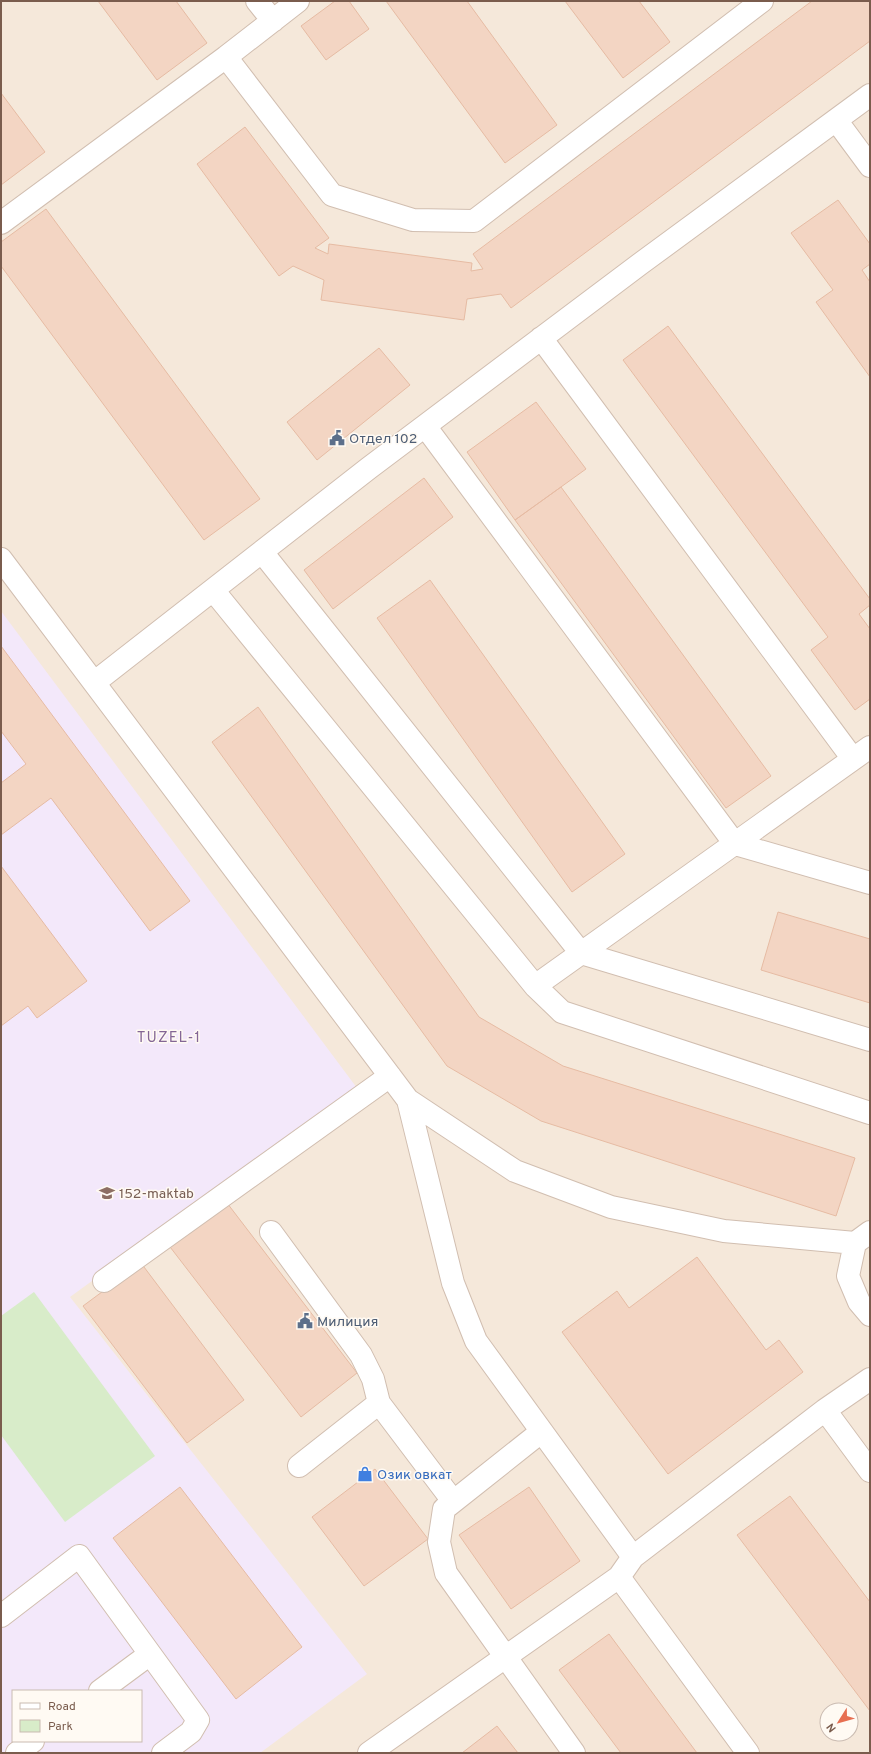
<svg xmlns="http://www.w3.org/2000/svg" width="871" height="1754" viewBox="0 0 871 1754" font-family="Overpass,sans-serif">
  <style>
    .residential { fill: #f5e8da; fill-rule: evenodd }
    .education { fill: #f3e8fa; fill-rule: evenodd }
    .green { fill: #d8ecc9 }
    .building { fill: #f3d5c3; stroke: #e6bba3 }
    .lines { fill: none; stroke-linecap: round; stroke-linejoin: round }
    .minor-casing { stroke: #d1beb0; stroke-width: 24 }
    .minor { stroke: #fff; stroke-width: 22 }
    .labels { text-anchor: middle; stroke-width: 3; stroke-linejoin: round; paint-order: stroke }
    .service-label { font-size: 14px; fill: #4e5e75; stroke: #fffaf3; text-anchor: start }
    .education-label { font-size: 14px; fill: #785e54; stroke: #fffaf3; text-anchor: start }
    .shop-label { font-size: 14px; fill: #366cbe; stroke: #fffaf3; text-anchor: start }
    .neighbourhood-label { font-size: 15px; letter-spacing: 1px; fill: #846695; stroke: #fffaf3 }
  </style>
  <rect width="100%" height="100%" fill="#fdf6ec"/>
  <path class="residential" d="M1 1H870V1753H1ZM13 1691H141V1741H13ZM827 1710H851V1734H827Z"/>
  <path class="education" d="M1 611 357 1088 70 1297 367 1674 260 1753H1ZM13 1691H141V1741H13Z"/>
  <path class="green" d="M34 1292 155 1456 65 1522 1 1435V1316Z"/>
  <path class="building" d="M98 1H176L207 43 157 80Z
    M335 1H349L369 29 326 60 301 26Z
    M386 1H467L557 125 505 163Z
    M565 1H639L670 42 623 78Z
    M812 1H870V41L511 308 501 294 467 299 464 320 321 300 324 280 293 266 279 276 197 164 245 127 329 238 315 248 328 254 329 244 472 263 471 271 483 269 473 254Z
    M1 93 45 152 1 185Z
    M838 200 870 244V264L862 270 870 282V377L816 302 833 290 791 233Z
    M46 209 260 499 204 540 1 266V242Z
    M668 326 870 599V605L859 614 870 629V699L855 710 811 650 828 637 623 360Z
    M379 348 410 385 317 460 287 422Z
    M536 402 586 469 515 520 467 452Z
    M424 478 453 517 333 609 304 570Z
    M561 487 771 776 726 808 515 520Z
    M430 580 625 854 572 892 377 618Z
    M1 646 190 901 150 931 51 798 1 835V783L26 764 1 731Z
    M258 707 479 1017 563 1066 855 1158 836 1216 541 1121 447 1066 212 742Z
    M1 866 87 981 37 1018 28 1006 1 1026Z
    M778 912 870 939V1003L761 970Z
    M224 1199 357 1373 301 1417 167 1243Z
    M697 1257 766 1350 779 1340 803 1372 668 1474 562 1332 617 1291 629 1308Z
    M141 1263 244 1400 187 1443 83 1306Z
    M375 1469 428 1539 364 1586 312 1517Z
    M180 1487 302 1647 236 1699 113 1538Z
    M529 1487 580 1561 511 1609 459 1535Z
    M790 1496 870 1602V1711L737 1535Z
    M609 1634 697 1753H621L559 1670Z
    M497 1726 518 1753H462Z"/>
  <g class="lines">
    <defs>
      <path id="minor" d="M257 1 273 21
        M226 57 332 195 413 220 474 221 762 1
        M836 120 870 166
        M1 223 226 57 298 1
        M541 338 853 759
        M425 426 735 844 870 883
        M262 552 581 953 870 1040
        M1 559 408 1100 515 1171 611 1207 724 1231 855 1243 870 1232
        M213 590 535 986 562 1012 870 1113
        M95 682 369 468 640 264 870 95
        M535 986 870 747
        M271 1232 361 1355 373 1379 379 1403 453 1501
        M855 1243 848 1276 859 1302 870 1315
        M104 1281 390 1076
        M825 1410 870 1471
        M541 1432 444 1509 439 1542 446 1573 574 1753
        M299 1466 379 1403
        M633 1557 825 1410 870 1379
        M619 1577 748 1753
        M1 1616 79 1556 198 1720 191 1732 163 1753
        M100 1691 150 1654
        M17 1753 33 1741
        M369 1753 619 1577 633 1557 476 1341 453 1283 408 1100"/>
    </defs>
    <use href="#minor" class="minor-casing"/>
    <use href="#minor" class="minor"/>
  </g>
  <defs>
    <symbol id="civic-bare" viewBox="-9 -9 18 18"><path d="M-.6-6.5H3V-4.5H.6V-3L4-1V1h2V6H-6V1h2V-1L-.6-3ZM-1.2 2.5V6h2.4V2.5Z" fill="#5c6f8a" stroke="#fffaf3" stroke-width="2.5" paint-order="stroke"/></symbol>
    <symbol id="school-bare" viewBox="-9 -9 18 18"><path d="M0-5L7-2L0 1L-7-2ZM-4 1L0 2.5L4 1V4Q0 6-4 4Z" fill="#8d6e63" stroke="#fffaf3" stroke-width="2.5" paint-order="stroke"/></symbol>
    <symbol id="shop-bare" viewBox="-9 -9 18 18"><path d="M-5-2.5h2.3a2.7 3.5 0 0 1 5.4 0H5L5.5 6h-11ZM-1.5-2.5h3a1.5 2.3 0 0 0-3 0Z" fill="#3f7fe0" stroke="#fffaf3" stroke-width="2.5" paint-order="stroke"/></symbol>
  </defs>
  <g fill-rule="evenodd">
    <use href="#civic-bare" x="326" y="427" width="22" height="22"/>
    <use href="#school-bare" x="96" y="1182" width="22" height="22"/>
    <use href="#civic-bare" x="294" y="1310" width="22" height="22"/>
    <use href="#shop-bare" x="354" y="1463" width="22" height="22"/>
  </g>
  <g class="labels">
    <g class="service-label">
      <text x="349" y="443">Отдел 102</text>
      <text x="317" y="1326">Милиция</text>
    </g>
    <g class="education-label">
      <text x="119" y="1198">152-maktab</text>
    </g>
    <g class="shop-label">
      <text x="377" y="1479">Озик овкат</text>
    </g>
    <g class="neighbourhood-label">
      <text x="169" y="1042">TUZEL-1</text>
    </g>
  </g>
  <rect width="871" height="1754" fill="none" stroke="#7a5c4d" stroke-width="4"/>
  <rect x="12" y="1690" width="130" height="52" fill="#fffaf3" stroke="#cabbb1"/>
  <rect x="20" y="1703" width="20" height="6" fill="#ffffff" stroke="#cabbb1"/>
  <text x="48" y="1710" font-size="12" fill="#7a5c4d">Road</text>
  <rect x="20" y="1720" width="20" height="12" fill="#d8ecc9" stroke="#cabbb1"/>
  <text x="48" y="1730" font-size="12" fill="#7a5c4d">Park</text>
  <g transform="translate(839 1722) rotate(233)"><circle r="19" fill="#fffaf3" stroke="#cabbb1"/>
  <path d="M0-3L7 15L0 10L-7 15Z" fill="#e76f51"/>
  <text y="-6" font-size="11" font-weight="bold" text-anchor="middle" fill="#7a5c4d">N</text>
  </g>
</svg>
